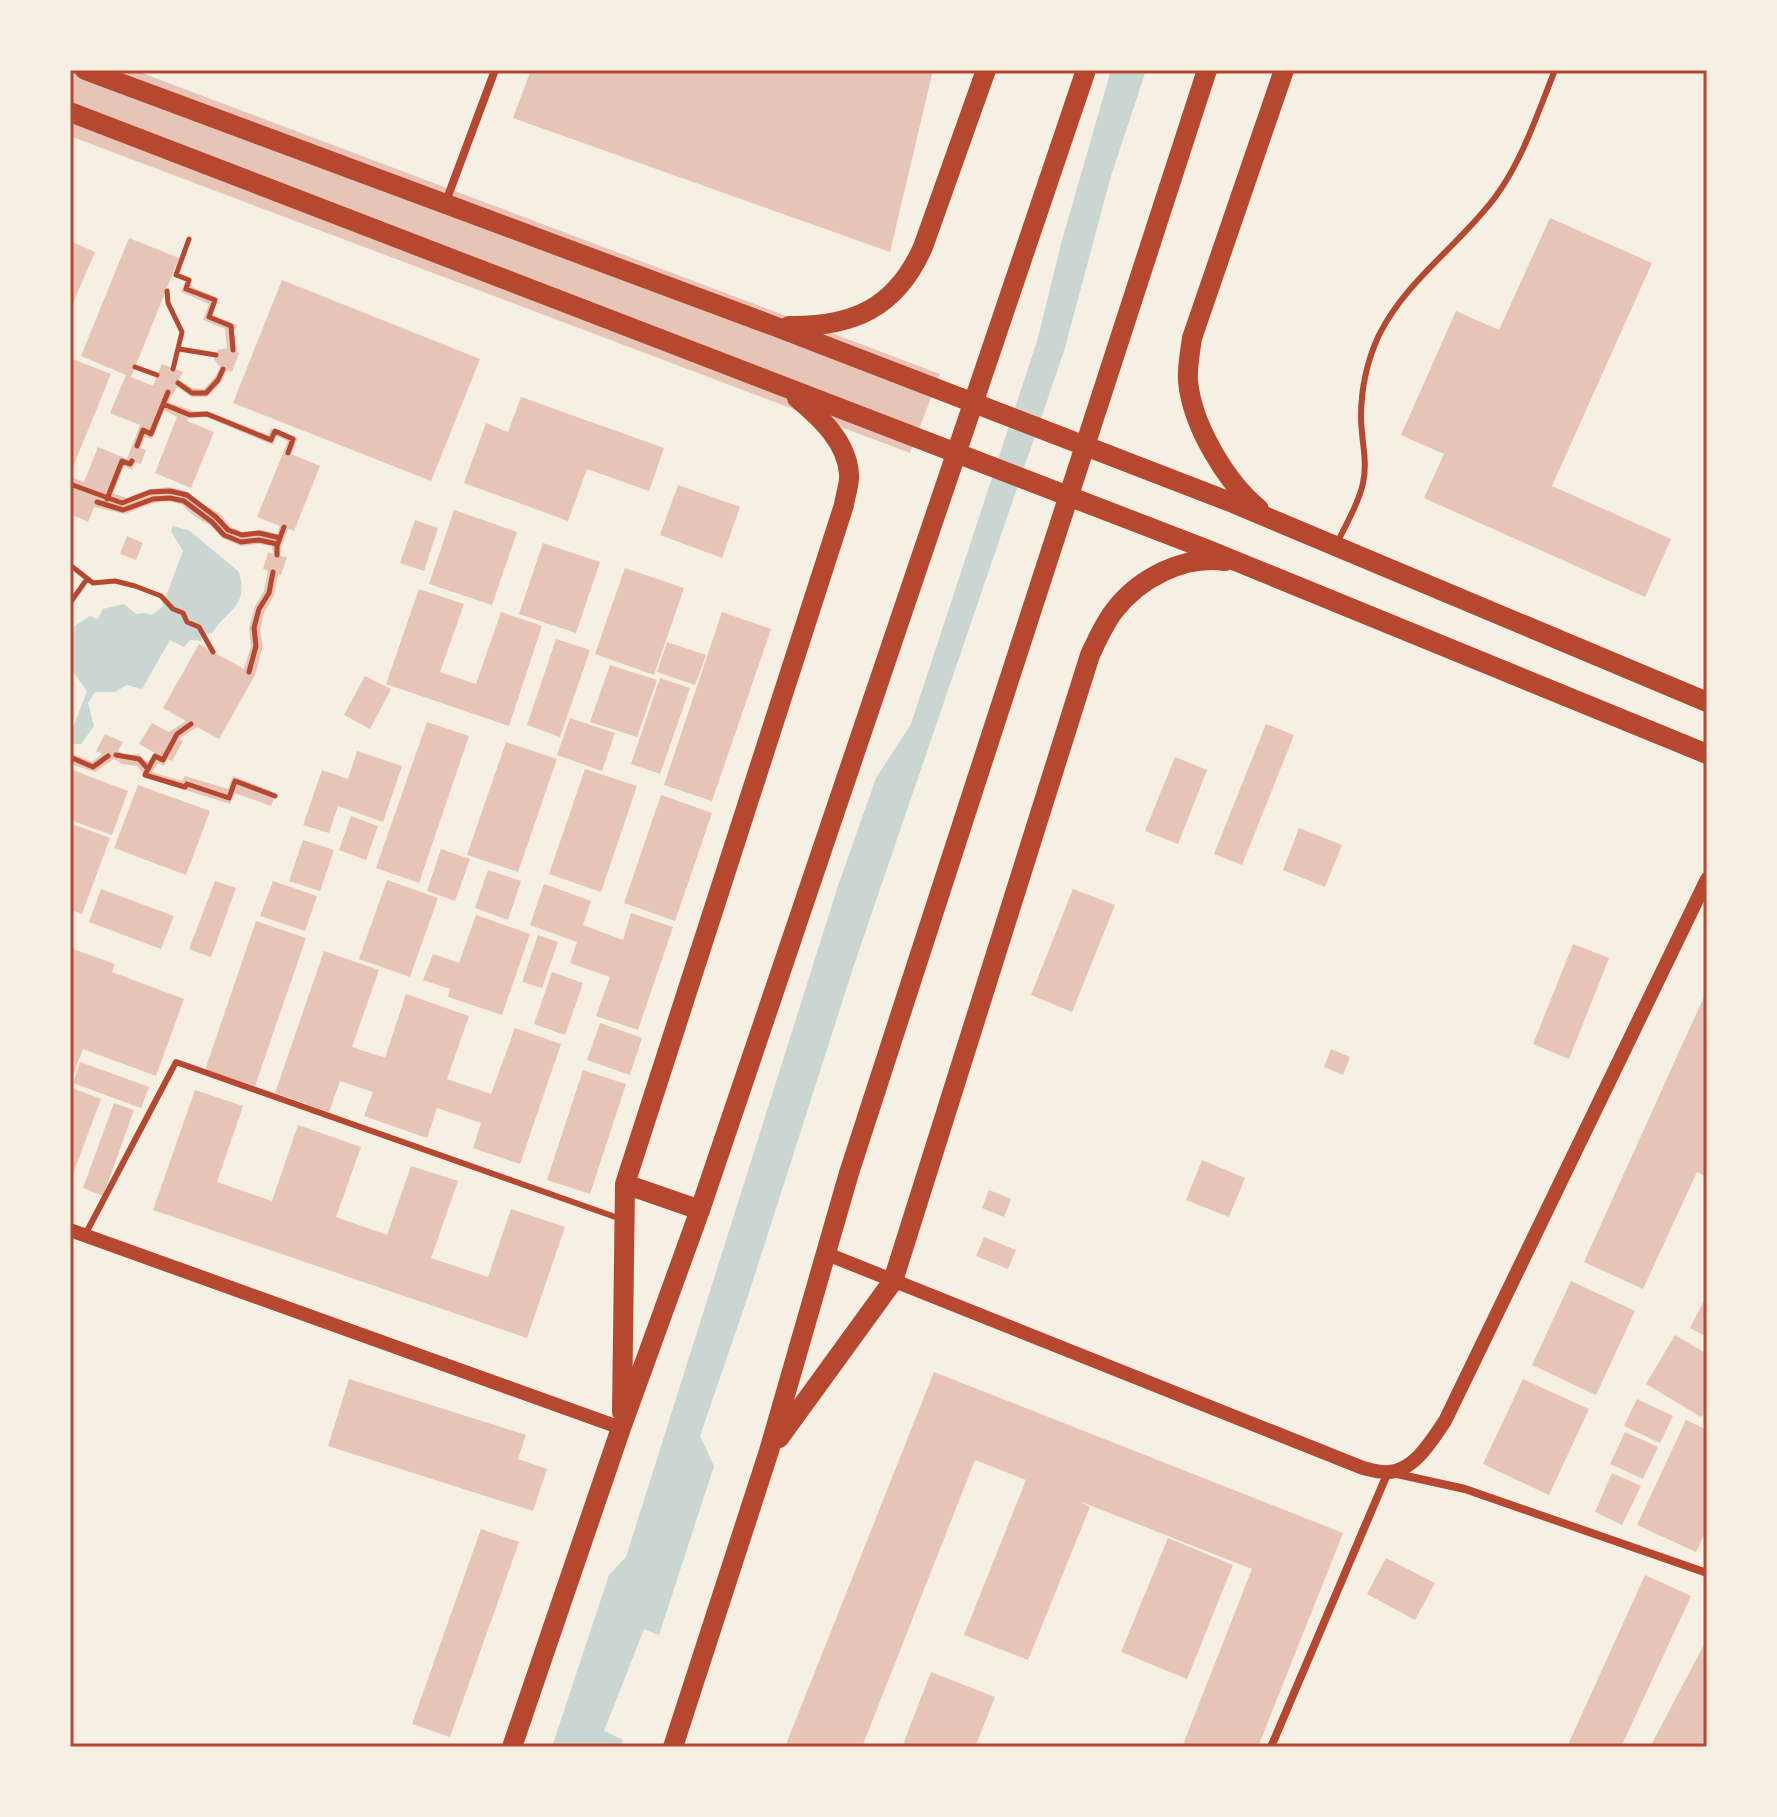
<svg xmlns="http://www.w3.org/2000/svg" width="1777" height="1817" viewBox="0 0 1777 1817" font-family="'IBM Plex Sans',sans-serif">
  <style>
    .water { fill: #c9d6d2 }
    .building { fill: #e6c5b7; fill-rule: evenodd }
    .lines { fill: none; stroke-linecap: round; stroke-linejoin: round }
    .path { stroke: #b5482f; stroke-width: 5 }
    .service { stroke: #b5482f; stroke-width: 6 }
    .minor { stroke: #b5482f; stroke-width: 8 }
    .tertiary { stroke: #b5482f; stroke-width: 14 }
    .primary { stroke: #b5482f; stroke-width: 20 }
    .neatline { fill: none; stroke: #b5482f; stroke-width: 3 }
  </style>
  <rect width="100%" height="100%" fill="#f6efe4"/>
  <path class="water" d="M1111 70H1146L1111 176 1064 351 854 965 747 1299 700 1436 714 1466 659 1635 644 1629 604 1731 623 1740 620 1747H552L609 1575 626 1557 838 886 876 778 911 724 1038 338 1061 244Z
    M173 526 190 531 239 572C249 607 227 609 212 633L204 635 201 641 190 640 184 647 170 640 142 689 127 685 115 692H95L88 703 94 726 81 744H70V735L87 691 70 668V629L90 616 98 619 103 609 124 604 136 614 145 613 152 615 162 607 183 551 171 531Z"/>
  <path class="building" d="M70 70H134L940 374 910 453 70 136Z
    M531 70H933L890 252 513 118Z
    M1550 218 1652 263 1552 486 1671 539 1645 597 1424 498 1444 454 1401 435 1456 311 1499 330Z
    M129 238 179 258 131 377 153 386 162 364 183 372 179 380 192 388 204 389 215 377 220 368 214 359 216 355 218 350 227 348 225 329 203 320 209 304 181 292 185 282 192 285V287L218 298 212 315 237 325 234 332 237 352 239 353 232 372 227 370 222 381 207 397H192L177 387 168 402 193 411H207L268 435 271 428 298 438 291 454 320 466 294 531 288 529 281 548 280 556 287 557 281 575 278 574 274 595 264 613 260 630 263 646 255 675 219 739 197 727 179 739 183 741 172 761 167 759 164 766 158 763 152 772 182 781 185 776 228 789 233 776 276 793 271 806 235 793 230 804 143 777 144 774 137 766 122 764 114 759 95 772 70 764V753L92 762 102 754 96 751 105 734 123 742 118 751 125 755 139 754 149 763 155 753 139 744 152 723 169 732 186 721 163 708 199 644 244 669 251 646 249 628 255 606 264 591 268 571 263 569 268 552 273 554 272 546 259 544 241 546 222 538 211 526 194 516 181 504 168 501 153 503 125 514 94 507 88 522 70 514V484L72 477 84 482 98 447 127 459 140 425 110 413 126 375 81 356ZM164 410 177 417 155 473 191 488 214 432 187 421 188 418 206 417 273 445 276 436 288 441 257 517 280 526 277 534 262 530 243 532 231 527 220 514 199 502 188 492 169 487 151 489 126 498 113 493 124 466 132 470 135 462 141 464 146 450 141 448 145 437 152 439Z
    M70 241 95 252 70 310Z
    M282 280 480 359 431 481 233 403Z
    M70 358 111 374 70 474Z
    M521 397 664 448 649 491 587 469 568 521 464 483 486 423 508 432Z
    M678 485 740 507 722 558 660 535Z
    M454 510 517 532 492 605 429 584Z
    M415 520 438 528 424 571 400 563Z
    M127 536 143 543 136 560 120 554Z
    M543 543 600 562 576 633 519 614Z
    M625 568 684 588 654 675 595 654Z
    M419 589 464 604 440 672 476 684 501 612 542 626 509 726 386 684Z
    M722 612 771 629 712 801 664 785Z
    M556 639 590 650 560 737 527 725Z
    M667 642 706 655 695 685 657 672Z
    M610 665 657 680 637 737 590 722Z
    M365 676 391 689 370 729 344 715Z
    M660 678 690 688 660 774 631 764Z
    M570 718 615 733 602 771 557 755Z
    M427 722 469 736 419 883 376 868Z
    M1266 724 1294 735 1242 865 1214 854Z
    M506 742 557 759 518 872 467 855Z
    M357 751 402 766 383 822 338 806 329 833 303 825 322 770 348 779Z
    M1175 757 1207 770 1178 844 1145 831Z
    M70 769 128 791 112 835 70 820Z
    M585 769 637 786 601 892 549 874Z
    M138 785 210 811 186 875 114 848Z
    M661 795 712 813 675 921 624 903Z
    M351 816 378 826 366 860 339 850Z
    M70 823 110 838 82 914 70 909Z
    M1299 828 1342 845 1325 887 1283 870Z
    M303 840 334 850 320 891 289 881Z
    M441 849 470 859 455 901 427 891Z
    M488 870 521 881 508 920 475 908Z
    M387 880 438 898 410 977 359 959Z
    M215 881 236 888 211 957 189 949Z
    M273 881 317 896 305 931 260 916Z
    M544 884 591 901 583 925 623 940 631 913 673 927 638 1030 596 1016 610 977 570 963 577 942 530 925Z
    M101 889 174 916 161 949 89 922Z
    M1073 889 1115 905 1072 1012 1031 995Z
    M476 915 530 934 502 1015 448 997 450 989 423 980 433 954 459 963Z
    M256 921 306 938 255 1086 205 1070Z
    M538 935 558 942 542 988 522 982Z
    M1573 944 1609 958 1569 1059 1533 1044Z
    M70 948 115 964 112 972 184 999 156 1076 83 1049 70 1083Z
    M324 951 379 970 352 1047 385 1058 406 994 469 1016 447 1079 491 1094 515 1028 561 1044 520 1164 473 1148 481 1123 437 1108 427 1138 364 1116 373 1092 340 1081 329 1112 275 1093Z
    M552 972 583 983 565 1035 534 1024Z
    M1707 990V1177L1697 1172 1643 1289 1584 1262Z
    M600 1023 642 1038 630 1075 587 1060Z
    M1331 1049 1350 1057 1343 1075 1324 1067Z
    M80 1062 149 1087 141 1108 73 1083Z
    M583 1070 626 1084 590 1194 547 1180Z
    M70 1087 101 1099 70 1182Z
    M195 1090 243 1106 217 1182 272 1201 298 1125 361 1147 336 1217 387 1235 411 1166 458 1181 431 1258 488 1277 511 1209 565 1227 527 1338 153 1210Z
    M114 1103 134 1110 103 1196 83 1188Z
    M1202 1160 1245 1178 1229 1217 1186 1200Z
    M989 1190 1011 1199 1004 1217 982 1208Z
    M984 1237 1016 1250 1008 1269 976 1256Z
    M1571 1281 1635 1311 1596 1395 1532 1365Z
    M1707 1295V1337L1690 1328Z
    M1675 1335 1707 1354V1408L1701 1417 1646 1384Z
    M934 1372 1343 1533 1258 1747H1182L1252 1569 1079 1501 1090 1507 1028 1660 964 1635 1026 1480 975 1460 862 1747H785Z
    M349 1379 526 1435 518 1459 547 1469 533 1511 328 1446Z
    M1523 1379 1589 1409 1549 1495 1483 1464Z
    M1637 1399 1673 1416 1660 1443 1624 1426Z
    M1686 1420 1707 1430V1529L1696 1552 1637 1525Z
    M1625 1432 1658 1447 1643 1479 1610 1464Z
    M1612 1473 1641 1486 1622 1525 1595 1512Z
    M481 1529 519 1542 450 1737 412 1724Z
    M1168 1538 1233 1565 1187 1679 1121 1652Z
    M1386 1558 1435 1583 1415 1620 1367 1594Z
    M1645 1575 1691 1596 1621 1747H1567Z
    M1707 1639V1747H1650Z
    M931 1672 995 1697 975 1747H902Z"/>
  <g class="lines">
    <path class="path" d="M189 239 176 275 189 280 186 289 215 300 209 317 231 326 233 350
      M167 291 168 303 182 332 173 369
      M179 349 216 355
      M135 367 157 375
      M178 383 192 393H206L218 380 223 369
      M163 404 190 415 207 414 271 440 275 431 293 439 288 453
      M137 446 143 430 151 434 168 392
      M70 484 122 503 150 492 170 491 187 495 216 517 228 530 242 535 259 533 280 538
      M107 499 122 461 130 464 132 461
      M97 502 123 510 153 499 170 498 184 501 212 522 224 535 241 542 259 540 277 544
      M277 555V546L284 527
      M70 565 93 583 115 581 135 586 161 596 173 609 183 613 187 622 199 627 213 652
      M70 603 87 579
      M249 672 256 646 254 628 259 609 269 593 273 572
      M191 724 177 734 163 760 155 756 145 775 185 787 187 784 229 798 235 781 275 796
      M116 755 139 759 148 769
      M70 757 93 767 108 756"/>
    <path class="service" d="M1337 544C1345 525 1359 504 1363 483 1368 461 1361 439 1361 417 1361 388 1367 361 1379 335 1407 279 1460 245 1496 196 1523 159 1538 112 1555 70
      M85 1235 176 1062 621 1219"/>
    <path class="minor" d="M445 204 495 70
      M1271 1747 1388 1472 1465 1489 1707 1573"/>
    <path class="tertiary" d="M70 1230 621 1428
      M827 1254 1363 1468C1371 1470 1381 1473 1389 1472 1415 1470 1432 1440 1445 1421L1707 879"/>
    <path class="primary" d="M85 70 774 326 1233 503 1707 702
      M70 112 1211 551 1707 754
      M789 326C853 327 896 308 923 247L986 70
      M1259 509C1226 482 1192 425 1188 381 1187 367 1190 353 1192 338L1284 70
      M625 1184 700 1210
      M622 1412 625 1184 844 505C845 496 850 484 849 474 847 442 820 417 797 398
      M779 1438 893 1281 1090 655C1097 640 1104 624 1114 611 1139 578 1184 555 1225 561
      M512 1747 621 1428 700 1210 1086 70
      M673 1747 769 1451 849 1173 1207 70"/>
  </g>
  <rect width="1777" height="1817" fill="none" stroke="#f6efe4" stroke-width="144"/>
  <rect x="72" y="72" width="1633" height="1673" class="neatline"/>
</svg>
